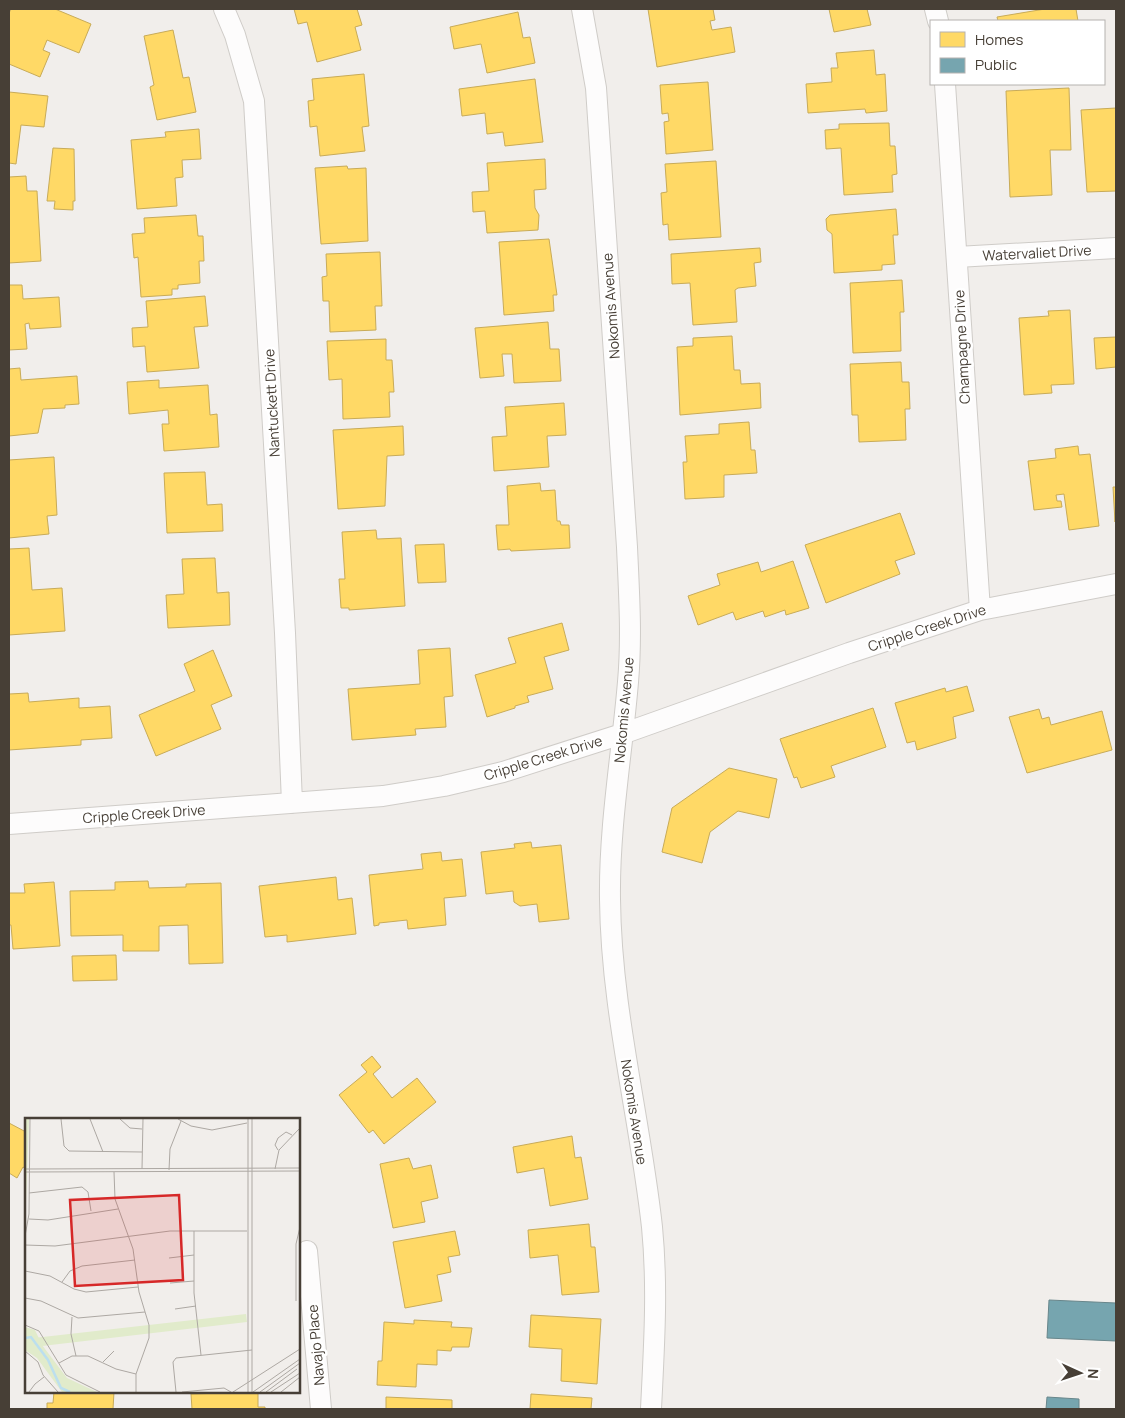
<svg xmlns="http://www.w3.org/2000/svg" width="1125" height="1418" viewBox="0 0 1125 1418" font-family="Manrope,sans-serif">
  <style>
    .homes { fill: #ffd966; stroke: #c8ab58 }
    .public { fill: #76a5af; stroke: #68868b }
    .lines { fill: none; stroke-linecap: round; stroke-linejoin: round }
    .street-casing { stroke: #cfccc8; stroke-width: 22 }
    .street { stroke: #fdfcfc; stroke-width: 20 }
    .labels { text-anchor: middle; stroke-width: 5; stroke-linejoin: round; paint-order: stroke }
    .street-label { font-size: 14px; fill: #473f36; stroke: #fff }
    .inset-river { fill: none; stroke: #bcdfee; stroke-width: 2.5 }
    .inset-road { fill: none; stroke: #ada8a3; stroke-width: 1 }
    .view { fill: #d62828; fill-opacity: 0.15; stroke: #d62828; stroke-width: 2.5 }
    .inset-edge { fill: none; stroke: #473f36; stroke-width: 2.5 }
  </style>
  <rect width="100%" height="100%" fill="#f1eeeb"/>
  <path class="homes" d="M11 9H55L91 24 79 53 47 40 43 50 50 53 40 77 9 64V13Z
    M294 9H357L362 25 355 27 361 50 317 62 307 22 298 24Z
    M648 9H713L715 20 710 21 712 30 731 27 735 52 657 67Z
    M829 9H867L871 25 834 32Z
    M1045 9H1076L1078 21H998L997 17Z
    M518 12 523 38 530 37 535 63 487 73 481 44 454 49 450 27Z
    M173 30 183 78 189 77 196 112 157 120 150 87 154 85 144 36Z
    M874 50 876 75 885 74 887 111 866 113 865 109 808 113 806 84 832 82 831 68H838L836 53Z
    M364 74 369 126 362 127 365 151 320 156 317 126 310 127 308 101 314 100 312 79Z
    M535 79 543 142 505 146 503 132 487 134 485 113 462 116 459 89Z
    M708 82 713 150 666 154 664 122 669 121 668 113 662 114 660 85Z
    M1069 88 1071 150H1050L1052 195 1010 197 1006 91Z
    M9 92 48 96 44 127 21 125 16 164 9 163Z
    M1116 108V191L1087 192 1081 110Z
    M889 123 890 146H895L897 174 892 175 893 192 844 195 841 148 826 149 825 130 839 129V124Z
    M199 129 201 159 182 160 183 177 175 178 177 206 137 209 131 140 166 137 165 132Z
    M53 148 74 149 75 201H73V210L54 209 55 201H47Z
    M545 159 546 189 534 190 535 208 539 215 538 230 487 233 485 211 473 212 472 192 489 191 487 163Z
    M716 161 721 237 669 240 668 224 663 225 661 193 667 192 665 164Z
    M347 166 348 169 366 168 368 241 321 244 315 168Z
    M26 176 27 191H37L41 261 9 263V177Z
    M896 209 898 235H893L895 264 882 265V270L834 273 832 234 827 230 826 219 830 215Z
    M196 215 198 236H203L204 261H199L200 283 178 285V289H172V295L141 297 138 257 134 258 132 234 145 233 144 218Z
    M549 239 557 295H553L554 311 504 315 499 242Z
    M760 248 761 262 754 263 756 286 738 288 735 290 737 322 693 325 690 283 672 284 671 254Z
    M380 252 382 306H375L376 330 330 332 329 301H323L322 277 327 276 326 254Z
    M902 280 904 312H900L901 351 853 353 850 283Z
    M9 285H22L23 299 59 297 61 327 30 329 29 323 25 324 27 349 9 350Z
    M205 296 208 326 194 327 199 368 147 372 145 346 133 347 132 328 148 327 146 301Z
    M1070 310 1074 384 1051 385 1052 393 1024 395 1019 318 1049 316 1048 311Z
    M548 322 550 349H559L561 381 514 383 512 354H502L504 376 480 378 475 328Z
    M732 336 734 370H740L741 384 760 383 761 408 680 415 677 347 693 346V338Z
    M1116 337V367L1096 369 1094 338Z
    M386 339V360H392L394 392H389L390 417 343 419 342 379 329 380 327 341Z
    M901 362 902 382H909L910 409H905L906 440 859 442 858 415H852L850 364Z
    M20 368 21 380 77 376 79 404 65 405V408L43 409 38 433 9 436V369Z
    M159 380V388L208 385 210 415 217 414 219 447 164 451 162 424H169L168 410 129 414 127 382Z
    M564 403 566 435 547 436 549 467 494 471 492 437 507 436 505 407Z
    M749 422 751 450H755L757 473 724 475V497L685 499 683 462H687L685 436 719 434V424Z
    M403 426 404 455 387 456 385 506 338 509 333 430Z
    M1078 446 1079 455 1090 454 1099 526 1069 530 1064 494 1056 495 1057 501H1061L1062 507 1034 510 1028 461 1056 458 1055 449Z
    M54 457 57 515 47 516 49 534 9 538V460Z
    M205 472 207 505 222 504 223 531 167 533 164 473Z
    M540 483 541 491 555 490 557 521H560L561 525H569L570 548 511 551 510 549 498 550 496 525H509L507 486Z
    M1113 487H1116L1115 522Z
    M900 513 915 554 895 561 900 574 826 603 805 545Z
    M376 530 377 539 401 538 405 606 349 610V608H341L339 579H345L342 532Z
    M444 544 446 582 418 583 415 545Z
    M29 548 32 590 62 588 65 631 9 635V549Z
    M215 558 217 593 229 592 230 625 168 628 166 595 184 594 182 559Z
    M793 561 809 608 786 615 785 610 765 617 763 611 736 620 733 612 698 625 688 596 720 585 717 574 758 562 761 572Z
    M562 623 569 650 544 657 553 689 527 696 529 702 515 706V708L487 717 475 675 516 663 508 638Z
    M450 648 453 696 444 697 446 727 415 729 416 735 352 740 348 689 420 684 418 650Z
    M213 650 232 696 211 705 221 729 156 756 139 715 195 691 184 664Z
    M967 686 974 711 953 717 956 738 917 750 915 741 907 743 895 703 945 688 946 692Z
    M28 693 29 702 79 698V708L110 706 112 738 81 740V745L9 750V694Z
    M873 708 886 747 831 766 835 777 801 788 797 777 794 778 780 739Z
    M1039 709 1042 719 1049 717 1051 725 1102 711 1112 750 1027 773 1009 717Z
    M729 768 777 779 769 818 738 811 710 832 702 863 662 852 672 808Z
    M531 842 532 848 561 845 569 919 539 922 537 904 520 906 514 902 513 891 486 894 481 852 515 848 514 844Z
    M441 852 442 861 462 859 466 896 444 898 446 925 408 929 407 920 379 923V925L374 926 369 875 423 869 421 854Z
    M336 877 338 900 352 898 356 934 287 942V935L265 937 259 886Z
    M148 881 149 888 186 887V884L221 883 223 963 189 964 188 925 159 926V951H123V935L71 936 70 891 115 890V882Z
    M54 882 60 946 13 949 11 925H9V893H25L24 884Z
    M116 955 117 980 73 981 72 956Z
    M372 1056 381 1067 373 1074 392 1098 417 1078 436 1102 384 1144 373 1130 369 1133 339 1095 367 1072 361 1065Z
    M9 1123 26 1132V1169L23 1167 17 1178 9 1173Z
    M572 1136 575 1158 581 1157 588 1199 550 1206 544 1168 517 1173 513 1147Z
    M409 1158 413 1169 431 1165 438 1198 421 1202 425 1222 393 1228 380 1164Z
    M589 1224 591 1247H595L599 1292 562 1295 558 1255 530 1258 528 1230Z
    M455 1231 460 1255 448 1257 451 1272 437 1275 442 1301 405 1308 393 1242Z
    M531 1315 601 1319 597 1384 561 1381 562 1349 529 1347Z
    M414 1320 452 1322 451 1327 472 1328 469 1347H452L451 1351 437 1350V1365L417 1364 416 1387 377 1385 378 1361H382L384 1322 414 1324Z
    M54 1392H114L113 1409H47V1403H53Z
    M258 1392V1407H265V1409H192L191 1394Z
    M531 1394 592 1398 591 1409H530Z
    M386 1397 452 1400V1409H386Z"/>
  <path class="public" d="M1049 1300 1116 1303V1341L1047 1338Z
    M1047 1397 1079 1399V1409H1046Z"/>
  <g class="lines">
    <defs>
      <path id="street" d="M224 9 235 35 254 101 285 633 292 803
        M582 9 596 88 627 547C629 592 632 637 628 682 622 754 609 826 610 899 611 1010 640 1117 652 1227 658 1288 654 1348 651 1409
        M935 9 938 21
        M945 84 980 610
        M957 257 1116 248
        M9 824 383 796 444 786 503 772 622 734 849 653 980 610 1116 584
        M307 1251 321 1409"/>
    </defs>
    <use href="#street" class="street-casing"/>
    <use href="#street" class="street"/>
  </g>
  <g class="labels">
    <g class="street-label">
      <text transform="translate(1037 253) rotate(-3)" y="5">Watervaliet Drive</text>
      <text transform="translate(611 306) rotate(-94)" y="5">Nokomis Avenue</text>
      <text transform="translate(962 347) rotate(-93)" y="5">Champagne Drive</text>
      <text transform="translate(272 403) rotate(-93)" y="5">Nantuckett Drive</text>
      <text transform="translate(927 628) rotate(-18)" y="5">Cripple Creek Drive</text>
      <text transform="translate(624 710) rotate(-85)" y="5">Nokomis Avenue</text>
      <text transform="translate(543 758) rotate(-17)" y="5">Cripple Creek Drive</text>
      <text transform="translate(144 814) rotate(-4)" y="5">Cripple Creek Drive</text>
      <text transform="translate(634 1112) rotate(81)" y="5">Nokomis Avenue</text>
      <text transform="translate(316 1345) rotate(-95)" y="5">Navajo Place</text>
    </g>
  </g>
  <g transform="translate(25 1118)">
    <rect width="275" height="275" fill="#f1eeeb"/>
    <path d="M221 196 222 204 0 230V221Z" fill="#e1ebcb"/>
    <path d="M0 1H4L0 113ZM0 209 10 212 17 227 42 260 72 274H37L12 240 0 232Z" fill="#e1ebcb"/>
    <path class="inset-river" d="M0 220 6 219 23 242 36 270 45 274"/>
    <path class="inset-road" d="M36 1 39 28 44 33 117 34M65 1 78 34M95 1 105 10 117 11M153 1 166 8 187 12 222 5M223 1V274M227 1V274M253 32 250 27 253 20 261 14 267 17M0 51 275 50M117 51 118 1M250 51 254 32 275 10M144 52 145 31 156 3M0 54 275 53M89 54 90 81 108 131 114 174 124 207V220L111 256V274M4 75 57 69 63 74 66 93M4 101 23 102 93 91M169 113V175L176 237M0 118 4 96 5 1M0 127 30 128 145 113H222M144 140 169 137M0 153 25 158 49 171 61 174 113 169M37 164 45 153 57 148 110 142M145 165 169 163M0 180 16 183 53 200 120 194M271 183V126L275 109M150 191 171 188M47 199 46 216 51 238M0 207 14 213 41 257 75 274M0 233 13 244 18 257 33 274M78 244 89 233M34 245 47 238H63L91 251 111 256M4 274 10 266 19 259M151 274 148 244 151 240 227 232M157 274 199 270 206 274M208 274 275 231M228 274 275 241M235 274 275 245M241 274 272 251M246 274 275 255M256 274 275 259"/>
    <path class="view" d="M154 77 158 162 50 168 45 82Z"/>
    <rect width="275" height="275" class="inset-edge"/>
  </g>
  <rect width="1125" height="1418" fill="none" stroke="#473f36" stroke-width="20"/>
  <rect x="930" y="20" width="175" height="65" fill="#ffffff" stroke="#b5b2af"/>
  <rect x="940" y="32" width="25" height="15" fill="#ffd966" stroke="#b5b2af"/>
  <text x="975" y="45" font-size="15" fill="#473f36">Homes</text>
  <rect x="940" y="58" width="25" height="15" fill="#76a5af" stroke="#b5b2af"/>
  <text x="975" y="70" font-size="15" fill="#473f36">Public</text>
  <g transform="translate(1080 1373) rotate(93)" stroke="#ffffff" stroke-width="4" paint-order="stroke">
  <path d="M0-4L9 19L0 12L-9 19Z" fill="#473f36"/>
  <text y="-8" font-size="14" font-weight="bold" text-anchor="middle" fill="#473f36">N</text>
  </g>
</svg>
